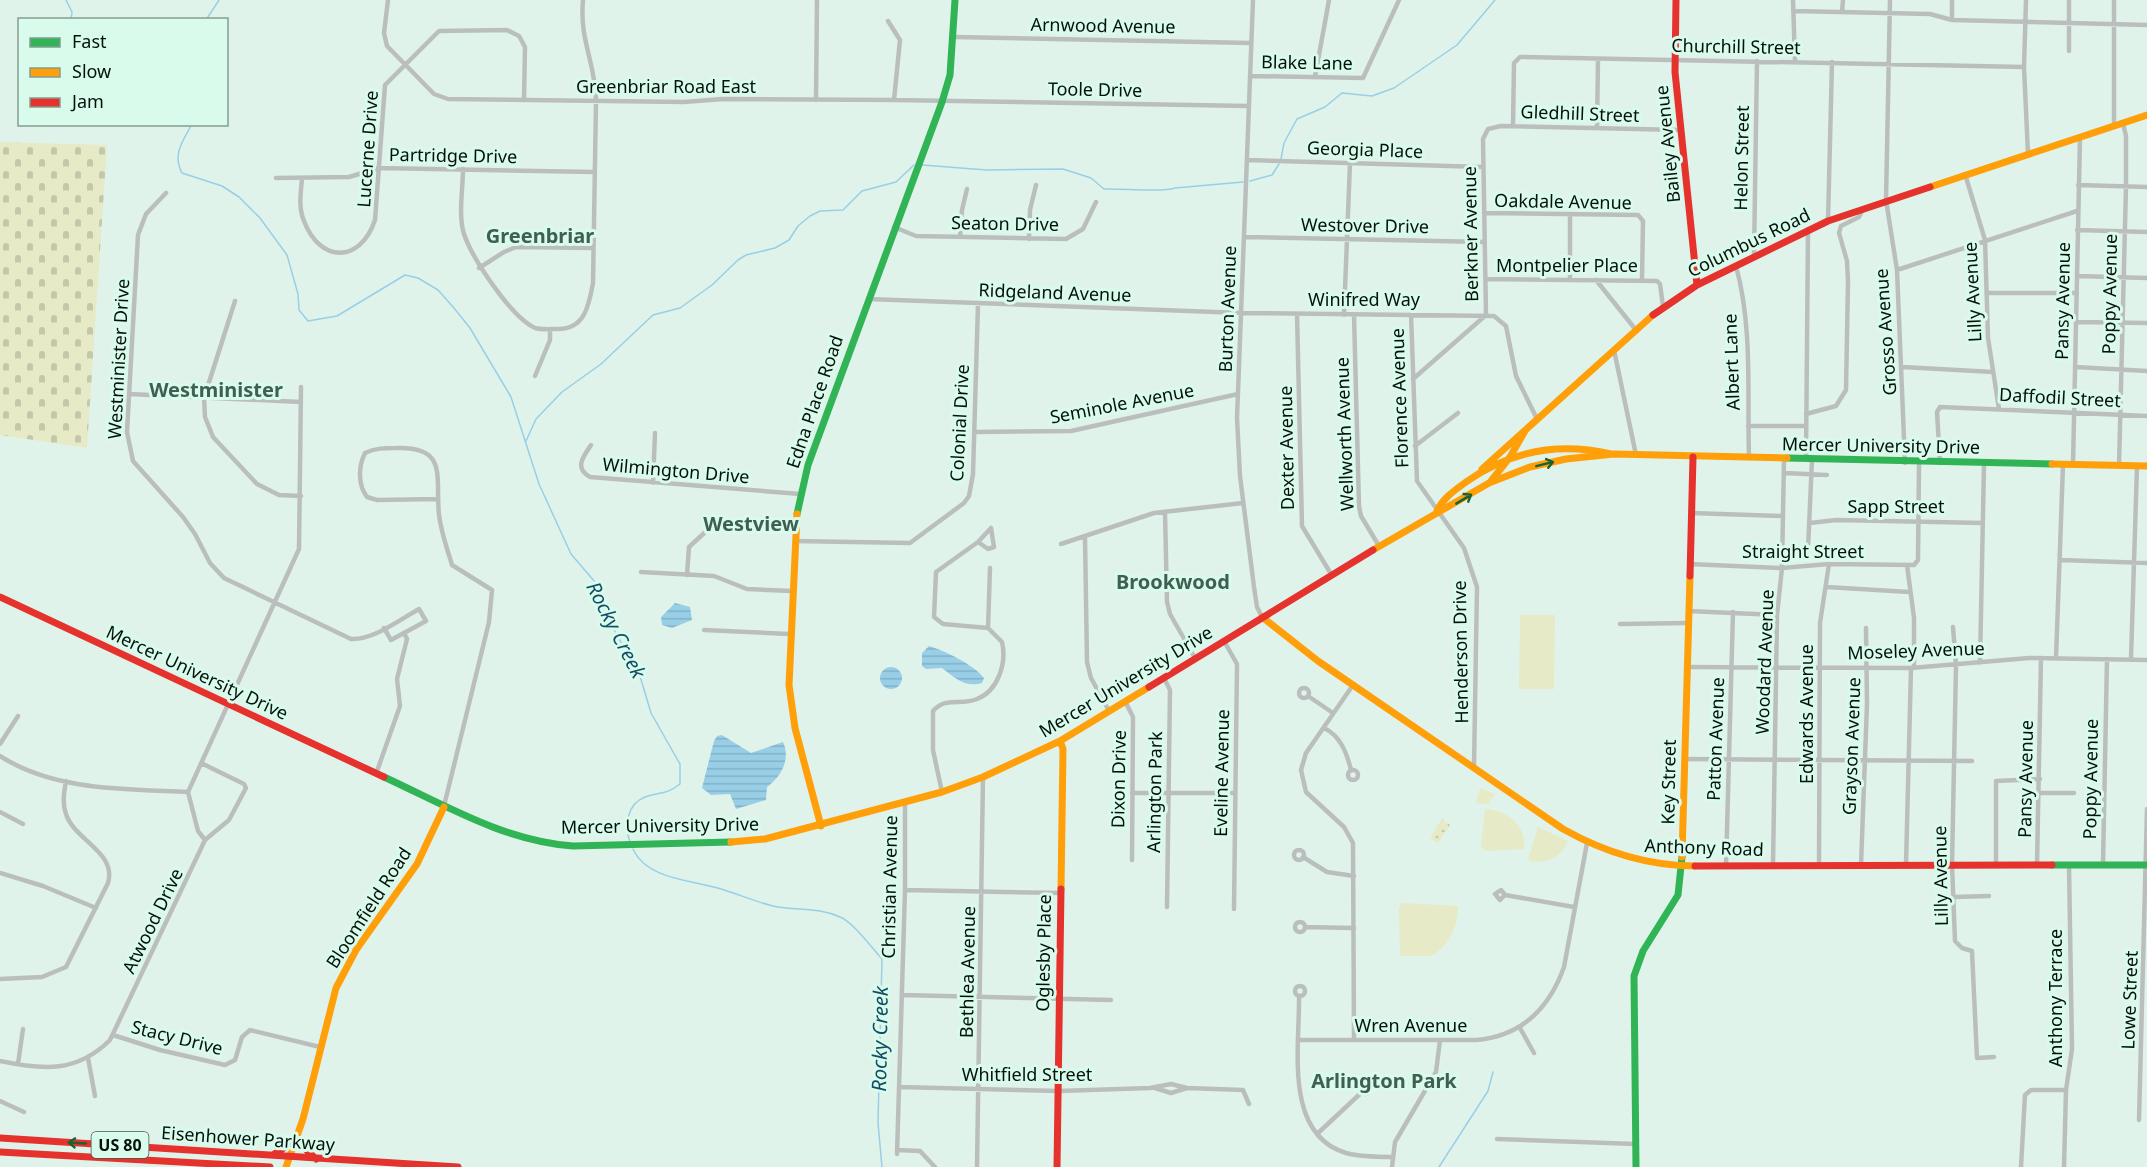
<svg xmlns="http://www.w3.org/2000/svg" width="2147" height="1167" viewBox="0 0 2147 1167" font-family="'Noto Sans',sans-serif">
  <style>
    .grass { fill: url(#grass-dots) }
    .cemetery { fill: url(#cemetery-stones) }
    .garden { fill: #e6eac7 }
    .water { fill: url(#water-rules) }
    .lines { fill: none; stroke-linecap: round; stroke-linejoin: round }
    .stream { stroke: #98cfe7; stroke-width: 1.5 }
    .street { stroke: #babfbe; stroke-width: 4.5 }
    .fast { stroke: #30b455; stroke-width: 7 }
    .slow { stroke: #ff9f0a; stroke-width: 7 }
    .jam { stroke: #e5322d; stroke-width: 7 }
    .oneway { stroke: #1b6230 }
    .labels { text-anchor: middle; stroke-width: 6; stroke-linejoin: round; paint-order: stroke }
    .shield { fill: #d8fbeb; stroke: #45574f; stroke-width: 1.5 }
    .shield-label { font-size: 16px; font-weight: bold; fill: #06110c }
    .street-label { font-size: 18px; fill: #06110c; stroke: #d8fbeb }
    .neighbourhood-label { font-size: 20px; font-weight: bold; fill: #405e52; stroke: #d8fbeb }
    .water-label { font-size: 20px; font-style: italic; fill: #134c66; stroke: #d8fbeb }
  </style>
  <defs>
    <pattern id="grass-dots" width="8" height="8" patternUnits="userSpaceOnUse" patternTransform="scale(1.5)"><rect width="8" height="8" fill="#e6eac7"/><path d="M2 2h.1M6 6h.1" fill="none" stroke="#c4c8aa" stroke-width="1.8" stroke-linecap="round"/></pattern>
    <pattern id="cemetery-stones" width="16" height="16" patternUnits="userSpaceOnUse" patternTransform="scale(1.5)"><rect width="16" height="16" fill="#e6eac7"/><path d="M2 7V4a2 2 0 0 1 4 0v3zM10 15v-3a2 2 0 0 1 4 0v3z" fill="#c4c8aa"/></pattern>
    <pattern id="water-rules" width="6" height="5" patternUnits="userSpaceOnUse" patternTransform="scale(1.5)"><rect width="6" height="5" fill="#98cfe7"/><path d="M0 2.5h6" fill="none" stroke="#82b1c5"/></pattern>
  </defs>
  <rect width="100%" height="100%" fill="#e0f3ea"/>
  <path class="grass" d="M1442 819 1450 825 1438 843 1430 838Z"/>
  <path class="cemetery" d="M0 142 107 145 87 448 0 435Z"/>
  <path class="garden" d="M1520 615H1555L1554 689H1519Z
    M1480 788 1495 794 1488 804 1476 803Z
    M1485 809C1507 810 1527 826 1524 849L1486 851 1481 847Z
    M1538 827 1568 841C1562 857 1545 866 1528 860Z
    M1402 903 1458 906C1457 928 1451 943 1432 956H1400L1399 908Z"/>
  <path class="water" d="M675 603 690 607 692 620 672 628 662 625 661 617Z
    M929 646C945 651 973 664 984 678L982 683C965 688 955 678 942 668L926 669 922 666V653Z
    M880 678a11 11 0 1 1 22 0a11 11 0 1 1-22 0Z
    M722 735 751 753 783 742C791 759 781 777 767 787L766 800 736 809 730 794 711 795 702 788 714 741 717 736Z"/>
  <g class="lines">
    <path class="stream" d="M66 0 72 12 71 20
      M206 20 219 0
      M192 124C183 141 172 154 182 173L222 186 239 197 260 218 287 255 298 294 299 310 308 321 337 316 405 275 418 278 438 290 454 308 470 328 511 397 539 484 571 554 595 582 602 608 640 676 651 713 680 764V784C666 795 659 792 645 797 627 804 624 826 630 842
      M1281 159 1284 143 1297 119 1325 107 1342 93 1372 96 1394 88 1457 45 1495 0
      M922 165 987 170 1063 169 1091 178 1104 189C1121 188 1163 193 1175 188L1243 182
      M1250 181 1272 175 1279 164
      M526 441 536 419 562 392 601 364 653 315 680 308 712 285 738 260 746 255 775 248 789 240 798 226 810 216 820 211 843 210 862 191 896 182 914 165
      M633 849C647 880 693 880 721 889 738 894 756 902 773 906 796 911 818 907 840 917 853 922 872 948 882 959L878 1123 882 1167
      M1439 1167 1488 1091 1493 1072"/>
    <path class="street" d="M388 0 384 33 387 46 434 94 448 99 684 102 723 99 894 100 1249 106
      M1253 0 1237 418 1240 476 1254 587 1257 607 1262 617
      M1793 0 1795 62
      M1890 0 1886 200 1897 270 1905 463
      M2026 0 2024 67 2028 154
      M2114 0V126
      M1793 11 1930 14 1952 20 2147 25
      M1842 12 1843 0
      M1952 20V0
      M888 21 900 40 894 100
      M955 37 1251 43
      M2069 51V0
      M1250 76 1363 78 1399 0
      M1315 77 1329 0
      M816 100 817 0
      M1513 126 1514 63 1520 57 2024 67
      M1597 128 1598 59
      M1247 160 1483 167
      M463 169C463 189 458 215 464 234 472 258 511 317 535 328 542 330 551 329 558 329 585 329 589 305 593 283L596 102C596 63 579 41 583 0
      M1965 174 1985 240 1988 338 1999 409
      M276 178 349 177 379 168 595 172
      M302 178C301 192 298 207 304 221 320 263 360 264 375 220L385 85 439 31 507 30 519 36 525 47 524 100
      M2078 185 2147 187
      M166 193 146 214 138 235 127 432 133 461 183 517 195 534 210 563 224 578 351 639C374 640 399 620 419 609L426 621 391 640 384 628
      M1484 213 1638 215 1643 221 1642 280
      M1828 221 1832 62
      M894 227 916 236 1066 239 1083 229 1096 202
      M2077 230 2147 232
      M960 237 962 210 967 189
      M1244 237 1485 242
      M1029 239 1030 210 1036 185
      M1754 256 1757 61
      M1736 266C1753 328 1747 394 1749 458
      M479 268 504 252 516 247 593 248
      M1897 270 2077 211
      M2077 276 2147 278
      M1486 279 1657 281 1660 284 1663 306
      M1570 280V214
      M1596 280 1636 330
      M1988 293H2077
      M868 299 1242 313 1494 316 1506 326 1516 376 1537 419
      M235 301 204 398 205 417 213 437 257 484 279 495 301 496
      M1297 314 1302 526 1331 574
      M1411 314 1417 481 1464 548 1477 587 1474 767
      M1344 315 1350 163
      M1354 315 1359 506 1361 516 1379 546
      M1486 315 1483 139 1488 129 1501 126 1681 130
      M2077 322 2147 323
      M1614 350 1636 455
      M1903 367 1993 372
      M2076 367 2147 371
      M535 376 550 340V329
      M1413 379 1486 315
      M129 394 301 402
      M1806 414 1836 406 1846 390 1848 281 1847 261 1839 233 1841 226 1859 217 1862 211
      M1748 426H1806
      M974 432 1071 431 1238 394
      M591 445C583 457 574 468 590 477L800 494
      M1415 446 1458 413
      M1806 459 1808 229
      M1940 463 1937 412 1940 407 2147 416
      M2073 465 2080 137
      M2119 466 2126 186V136L2123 123
      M1784 473 1827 475
      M653 483 655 433
      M438 499 377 500 367 497C358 485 358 467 365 453 375 448 385 448 396 448 449 446 435 477 439 515 441 532 447 548 452 565L492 590 489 622 444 806
      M1165 512 1167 602 1170 614 1195 658
      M1691 513 1783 516
      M1810 523 1836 520 1983 523
      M991 528 994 547 988 549 978 542Z
      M1085 537 1087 662 1091 678 1109 711
      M795 541 910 543 964 503 969 496 973 474 978 304
      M1061 544 1154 513 1243 503
      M1782 552H1805L1808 549 1812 460
      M2060 560 2147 563
      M1689 564 1782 568 1829 564 1914 565 1918 560 1919 463
      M1907 565 1914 618V668
      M641 572 714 576 747 589 791 591
      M687 575 689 547 714 524
      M1827 587 1909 592
      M1688 611 1777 615
      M1620 624 1687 623
      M1953 627 1956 666 1952 865 1955 941 1962 948 1972 951 1977 1058 1994 1057
      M988 628 990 568
      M704 630 789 634
      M1224 641 1237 664 1234 909
      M2056 658 2063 465
      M2131 659 2137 466
      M1980 663 1984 464
      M1686 667 1911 668 2029 658 2147 660
      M1164 678 1170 690 1167 907
      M1353 685 1306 753 1301 770 1306 792 1344 827 1353 843 1354 1039
      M1299 693a5 5 0 1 1 10 0a5 5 0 1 1-10 0Z
      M1308 696 1333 713
      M1125 701 1133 717 1132 860
      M1324 728C1341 736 1347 754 1351 770
      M0 744 18 716
      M0 756C54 791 125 789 188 792
      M1684 759 1972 761
      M201 763 244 784 246 788 229 820 205 840
      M1348 775a5 5 0 1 1 10 0a5 5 0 1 1-10 0Z
      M376 774 400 706 397 679 407 639 404 633
      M942 792 933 750V711C946 696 961 706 977 699 998 691 1007 663 1002 642L988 628 943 624 934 617 936 572 978 542
      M1132 793H1235
      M2040 793H2074
      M0 812 23 824
      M205 840 198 831 188 792 299 549 301 387
      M1294 855a5 5 0 1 1 10 0a5 5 0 1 1-10 0Z
      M1303 857 1327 872 1354 876
      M2103 864 2107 659
      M1773 865 1777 615 1782 568 1784 459
      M1819 865 1820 623 1829 564
      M1861 865 1867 704 1866 628
      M1906 865 1911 668
      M1996 865V781L2040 779
      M2037 865 2041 658
      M1726 866 1733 612
      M0 873 43 886 96 908
      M905 890 1061 893
      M1505 895 1500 900 1495 894 1501 890 1505 895 1574 907
      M1954 897 1989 896
      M1295 927a5 5 0 1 1 10 0a5 5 0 1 1-10 0Z
      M1305 927 1354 928
      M0 979 42 977 66 967 108 883C117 852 74 840 66 814 62 803 64 792 66 781
      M1295 991a5 5 0 1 1 10 0a5 5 0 1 1-10 0Z
      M902 995 1111 1000
      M1299 996C1300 1046 1283 1134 1346 1153 1361 1157 1377 1157 1392 1157
      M1520 1028 1534 1053
      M113 1035 160 1050 225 1065 235 1060 242 1037 250 1030 320 1047
      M1299 1040H1476C1522 1036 1549 1009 1564 967L1587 843
      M88 1058 95 1096
      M0 1061C43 1070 77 1073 110 1040L205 840
      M18 1064 23 1029
      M1360 1089a5 5 0 1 1 10 0a5 5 0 1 1-10 0Z
      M900 1087 1059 1091 1150 1088 1171 1084 1187 1088 1243 1090 1249 1104
      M1155 1088 1171 1093 1187 1088
      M0 1101 24 1112
      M2139 1120 2147 809
      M1317 1134 1361 1093
      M1497 1139 1635 1144
      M898 1150 920 1151 935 1167
      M897 1154 905 890V804
      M977 1167 983 777
      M1392 1167 1395 1142 1436 1072 1440 1040
      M2021 1167 2025 1095 2031 1090H2066
      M2064 1167 2066 1090 2072 1049 2069 865"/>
    <path class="fast" d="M1787 458 2052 464
      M797 514 808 465 942 102 950 75 955 0
      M384 777C445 805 504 841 573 846L731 842
      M2052 865H2147
      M1636 1167 1634 976 1643 951 1678 895 1682 857"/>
    <path class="slow" d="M1930 187 2147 115
      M2052 464 2147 466
      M1482 469 1653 315
      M1491 481 1510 457 1525 431
      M1437 511C1443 498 1455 490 1466 482 1510 451 1559 442 1611 454
      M797 514 789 685 795 728 821 826
      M1373 550 1489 483 1530 467 1566 459 1614 454 1787 458
      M1262 617 1318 661 1563 829C1604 852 1647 866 1695 866
      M1060 741 1063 749 1061 889
      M731 842 765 839 942 792 983 777 1060 741 1149 687
      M1682 857 1690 576
      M286 1167 303 1119 336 988 356 950 417 864 444 807"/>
    <path class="jam" d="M1676 0 1675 72 1697 285
      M1653 315 1697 285 1828 221 1930 187
      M1690 576 1693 457
      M0 597 384 777
      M1149 687 1373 550
      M1695 866 2052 865
      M0 1138 458 1167
      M0 1152 270 1167
      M273 1155 296 1140 316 1159
      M1057 1167 1061 889"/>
  </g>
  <defs><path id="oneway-shaft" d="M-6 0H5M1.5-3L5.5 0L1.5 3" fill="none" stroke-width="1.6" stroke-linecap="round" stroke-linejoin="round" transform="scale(1.5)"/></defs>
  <g class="oneway">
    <use href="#oneway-shaft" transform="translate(1545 464) rotate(-14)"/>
    <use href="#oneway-shaft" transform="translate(1464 499) rotate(-31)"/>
    <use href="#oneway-shaft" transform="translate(77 1143) rotate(-177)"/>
  </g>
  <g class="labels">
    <rect class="shield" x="91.5" y="1132" width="57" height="26" rx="4.5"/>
    <g class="shield-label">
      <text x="120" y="1151">US 80</text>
    </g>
    <g class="street-label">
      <text transform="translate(1103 26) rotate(1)" y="6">Arnwood Avenue</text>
      <text transform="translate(1736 47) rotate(1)" y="6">Churchill Street</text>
      <text transform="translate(1307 63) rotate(1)" y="6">Blake Lane</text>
      <text x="666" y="93">Greenbriar Road East</text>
      <text transform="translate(1095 90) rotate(1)" y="6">Toole Drive</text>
      <text transform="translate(1580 114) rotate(2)" y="6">Gledhill Street</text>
      <text transform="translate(1668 144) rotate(-96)" y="6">Bailey Avenue</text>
      <text transform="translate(368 149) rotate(-86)" y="6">Lucerne Drive</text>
      <text transform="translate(1365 150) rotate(2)" y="6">Georgia Place</text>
      <text transform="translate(453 156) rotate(1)" y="6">Partridge Drive</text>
      <text transform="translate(1742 158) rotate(-89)" y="6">Helon Street</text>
      <text transform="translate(1563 202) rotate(1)" y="6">Oakdale Avenue</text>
      <text transform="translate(1005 224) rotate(1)" y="6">Seaton Drive</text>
      <text transform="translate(1365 226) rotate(1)" y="6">Westover Drive</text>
      <text transform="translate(1471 234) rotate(-91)" y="6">Berkner Avenue</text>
      <text transform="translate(1749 243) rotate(-26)" y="6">Columbus Road</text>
      <text x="1567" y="272">Montpelier Place</text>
      <text transform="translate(1973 292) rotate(-93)" y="6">Lilly Avenue</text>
      <text transform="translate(1055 293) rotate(2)" y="6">Ridgeland Avenue</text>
      <text transform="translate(2110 294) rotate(-89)" y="6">Poppy Avenue</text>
      <text x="1364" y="306">Winifred Way</text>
      <text transform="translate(2063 301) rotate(-89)" y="6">Pansy Avenue</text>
      <text transform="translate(1228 309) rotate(-88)" y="6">Burton Avenue</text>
      <text transform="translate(1886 332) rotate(-94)" y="6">Grosso Avenue</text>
      <text transform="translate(119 359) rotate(-87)" y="6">Westminister Drive</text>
      <text transform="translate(1732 362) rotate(-92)" y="6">Albert Lane</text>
      <text transform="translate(1400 398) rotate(-92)" y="6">Florence Avenue</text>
      <text transform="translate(2060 398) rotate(3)" y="6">Daffodil Street</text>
      <text transform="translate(815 402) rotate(-71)" y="6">Edna Place Road</text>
      <text transform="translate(1122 404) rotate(-11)" y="6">Seminole Avenue</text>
      <text transform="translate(960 423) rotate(-87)" y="6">Colonial Drive</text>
      <text transform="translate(1345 434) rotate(-92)" y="6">Wellworth Avenue</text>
      <text transform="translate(1881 446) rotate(1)" y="6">Mercer University Drive</text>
      <text transform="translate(1287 448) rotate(-91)" y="6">Dexter Avenue</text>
      <text transform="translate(676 471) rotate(5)" y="6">Wilmington Drive</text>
      <text x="1896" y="513">Sapp Street</text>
      <text x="1803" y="558">Straight Street</text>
      <text transform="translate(1916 651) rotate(-2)" y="6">Moseley Avenue</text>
      <text transform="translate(1461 652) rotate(-91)" y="6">Henderson Drive</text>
      <text transform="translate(1765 662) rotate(-88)" y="6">Woodard Avenue</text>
      <text transform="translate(197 673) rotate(25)" y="6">Mercer University Drive</text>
      <text transform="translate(1126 682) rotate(-31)" y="6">Mercer University Drive</text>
      <text transform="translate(1807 714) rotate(-90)" y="6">Edwards Avenue</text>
      <text transform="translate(1716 739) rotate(-88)" y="6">Patton Avenue</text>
      <text transform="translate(1852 746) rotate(-88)" y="6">Grayson Avenue</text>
      <text transform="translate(1222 773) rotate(-89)" y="6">Eveline Avenue</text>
      <text transform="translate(1119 779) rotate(-89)" y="6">Dixon Drive</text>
      <text transform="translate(2026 779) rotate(-89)" y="6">Pansy Avenue</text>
      <text transform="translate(2091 779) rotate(-89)" y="6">Poppy Avenue</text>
      <text transform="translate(1669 782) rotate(-89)" y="6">Key Street</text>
      <text transform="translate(1155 792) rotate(-89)" y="6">Arlington Park</text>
      <text transform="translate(660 826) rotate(-1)" y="6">Mercer University Drive</text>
      <text transform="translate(1704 848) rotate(2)" y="6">Anthony Road</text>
      <text transform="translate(1941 876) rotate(-91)" y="6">Lilly Avenue</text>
      <text transform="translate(890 887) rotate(-89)" y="6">Christian Avenue</text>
      <text transform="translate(369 908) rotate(-57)" y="6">Bloomfield Road</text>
      <text transform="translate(153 921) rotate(-64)" y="6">Atwood Drive</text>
      <text transform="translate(1044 953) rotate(-89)" y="6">Oglesby Place</text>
      <text transform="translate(968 972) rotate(-89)" y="6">Bethlea Avenue</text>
      <text transform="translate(2056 998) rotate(-90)" y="6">Anthony Terrace</text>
      <text transform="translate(2130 1000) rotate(-88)" y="6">Lowe Street</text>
      <text x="1411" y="1032">Wren Avenue</text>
      <text transform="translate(177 1038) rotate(14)" y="6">Stacy Drive</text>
      <text x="1027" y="1081">Whitfield Street</text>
      <text transform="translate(248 1139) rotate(4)" y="6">Eisenhower Parkway</text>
    </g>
    <g class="neighbourhood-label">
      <text x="540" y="243">Greenbriar</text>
      <text x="216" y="397">Westminister</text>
      <text x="751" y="531">Westview</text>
      <text x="1173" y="589">Brookwood</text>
      <text x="1384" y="1088">Arlington Park</text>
    </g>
    <g class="water-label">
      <text transform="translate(616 630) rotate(63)" y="7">Rocky Creek</text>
      <text transform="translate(880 1039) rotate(-89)" y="7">Rocky Creek</text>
    </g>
  </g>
  <rect x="18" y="18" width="210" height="108" fill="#d8fbeb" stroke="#849d92" stroke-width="1.5"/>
  <rect x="30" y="38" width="30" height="9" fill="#30b455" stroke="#849d92" stroke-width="1.5"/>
  <text x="72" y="48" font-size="18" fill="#06110c">Fast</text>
  <rect x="30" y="68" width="30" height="9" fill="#ff9f0a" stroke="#849d92" stroke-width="1.5"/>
  <text x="72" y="78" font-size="18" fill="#06110c">Slow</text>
  <rect x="30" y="98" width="30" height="9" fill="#e5322d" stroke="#849d92" stroke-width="1.5"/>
  <text x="72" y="108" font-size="18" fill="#06110c">Jam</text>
</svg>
